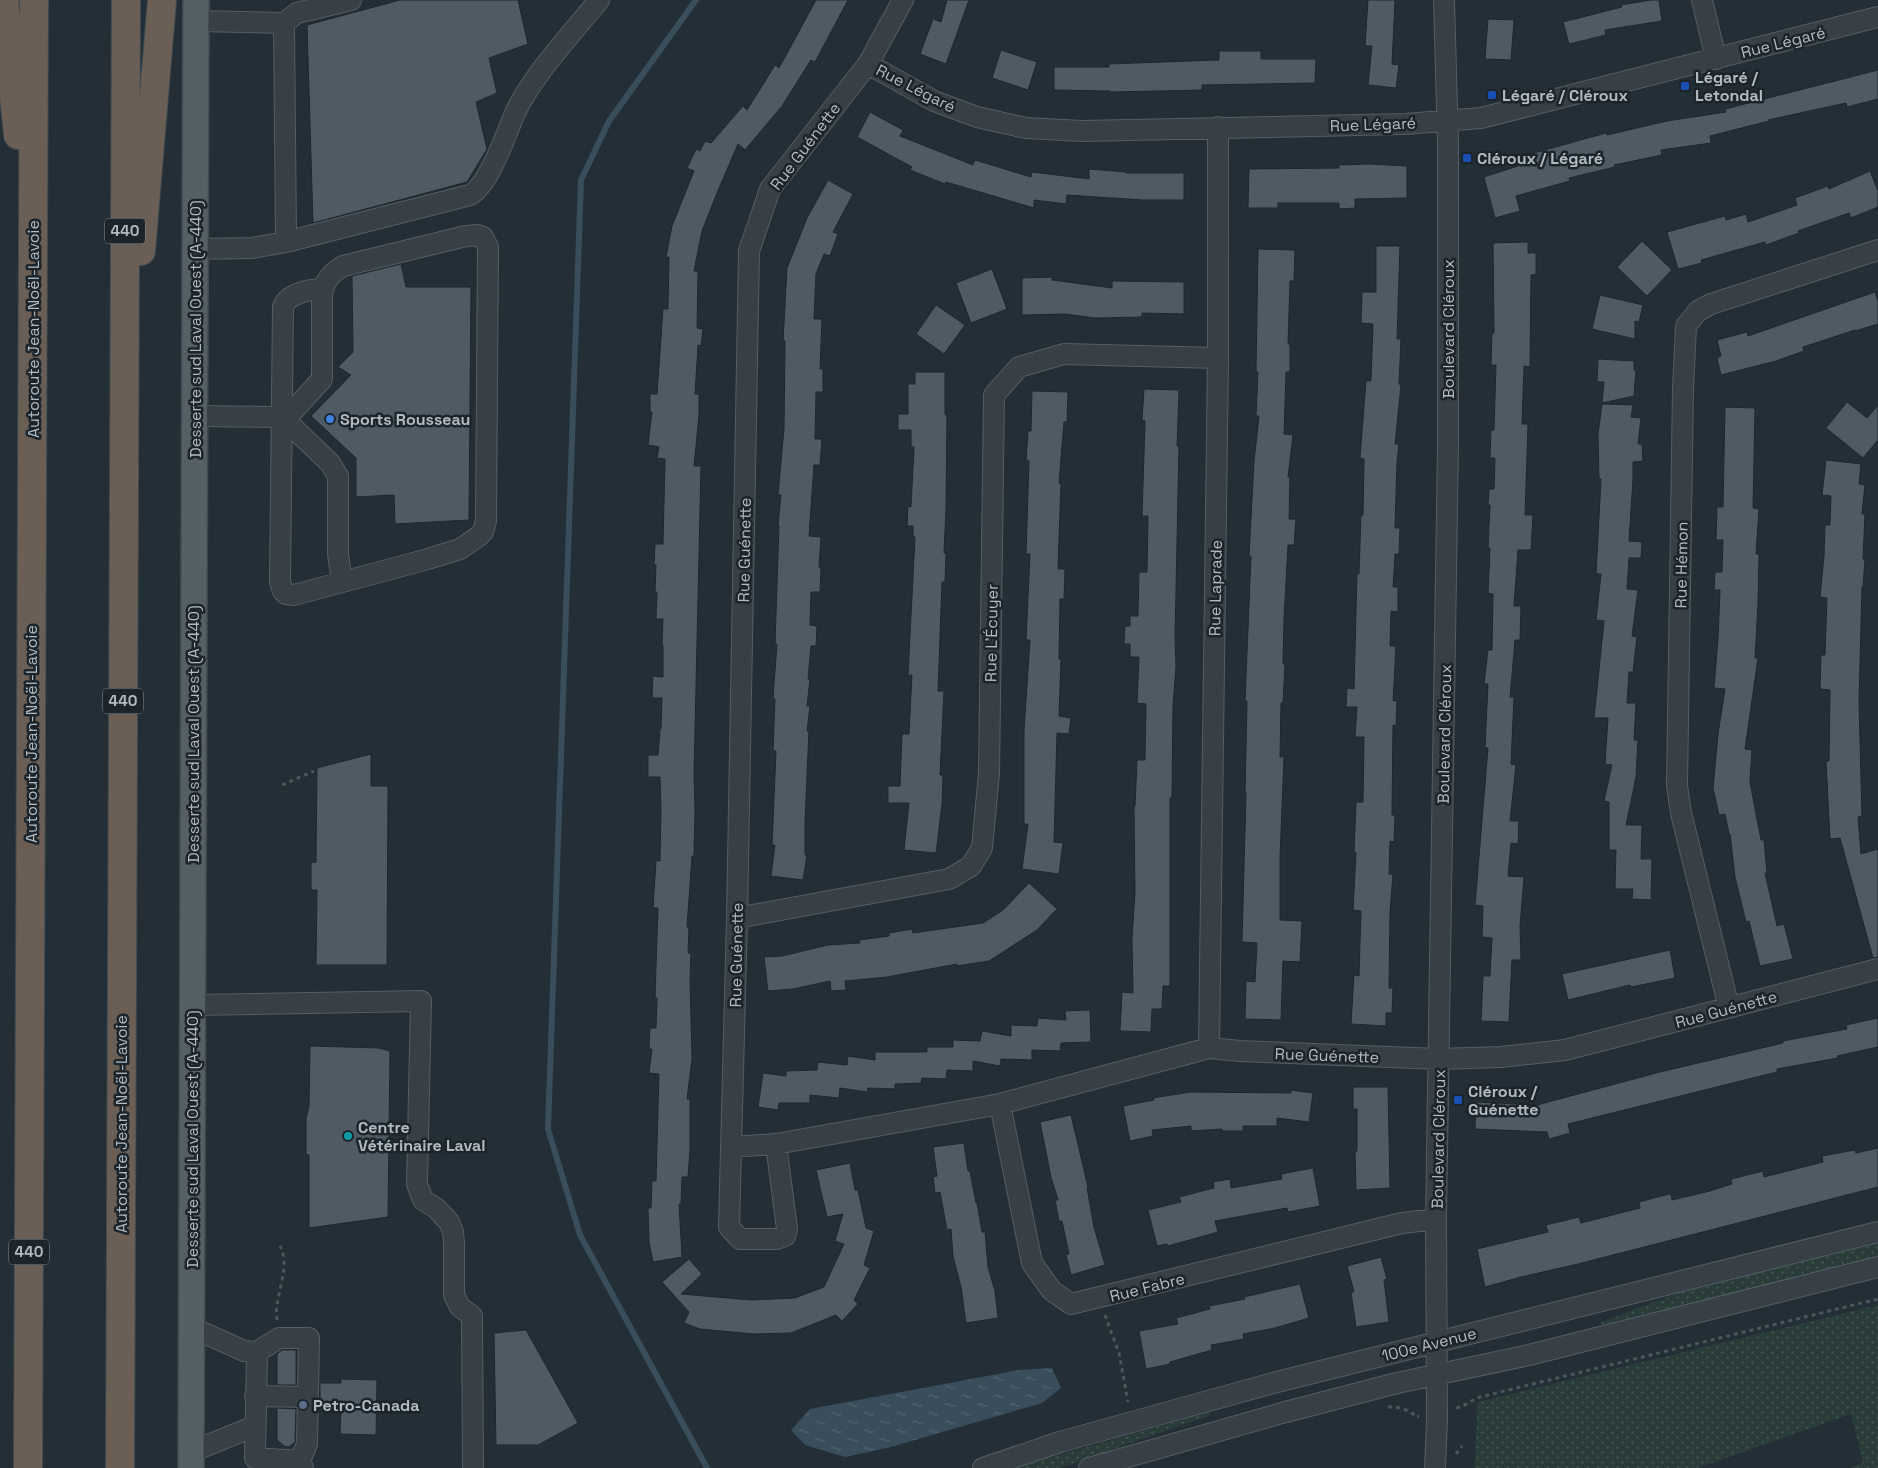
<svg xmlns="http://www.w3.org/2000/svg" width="1878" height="1468" viewBox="0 0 1878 1468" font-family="'Space Grotesk',sans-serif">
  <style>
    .grass { fill: url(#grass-dots) }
    .water { fill: url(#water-ripples) }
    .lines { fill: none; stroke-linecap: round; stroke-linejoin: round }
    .stream { stroke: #394d5b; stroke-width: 6 }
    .building { fill: #4f5b64; stroke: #1e272d }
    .minor-casing { stroke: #545e64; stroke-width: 22 }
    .major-casing { stroke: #404950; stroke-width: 28 }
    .highway-casing { stroke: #414b51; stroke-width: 30 }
    .path { stroke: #475857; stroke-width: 3; stroke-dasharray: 4 4; stroke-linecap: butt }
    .minor { stroke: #374046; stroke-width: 20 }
    .major { stroke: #555f66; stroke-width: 25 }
    .highway { stroke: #6b5f55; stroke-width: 28 }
    .transit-dot { fill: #1a4fb4; stroke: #1c252b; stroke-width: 2 }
    .shop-dot { fill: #3f7fe0; stroke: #1c252b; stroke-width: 2 }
    .culture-dot { fill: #0f9aa8; stroke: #1c252b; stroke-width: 2 }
    .service-dot { fill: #5c6f8a; stroke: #1c252b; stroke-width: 2 }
    .labels { text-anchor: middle; stroke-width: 5; stroke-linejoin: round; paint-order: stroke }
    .shield { fill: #1c252b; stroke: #848e95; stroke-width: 1 }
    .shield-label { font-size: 15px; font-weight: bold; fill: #b1bbc3 }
    .street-label { font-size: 16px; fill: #b1bbc3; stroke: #1c252b }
    .poi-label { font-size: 16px; font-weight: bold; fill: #b1bbc3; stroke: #1c252b; text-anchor: start }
  </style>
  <defs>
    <pattern id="grass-dots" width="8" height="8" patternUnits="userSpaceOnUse" patternTransform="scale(1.25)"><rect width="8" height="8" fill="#293c39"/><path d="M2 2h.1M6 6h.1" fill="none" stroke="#465654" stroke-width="1.8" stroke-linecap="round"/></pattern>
    <pattern id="water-ripples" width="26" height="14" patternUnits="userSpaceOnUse" patternTransform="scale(1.25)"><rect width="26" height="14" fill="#394d5b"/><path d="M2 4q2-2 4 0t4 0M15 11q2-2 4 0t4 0" fill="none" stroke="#536571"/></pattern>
  </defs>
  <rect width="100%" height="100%" fill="#232e36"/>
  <path class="grass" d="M1878 1243V1257L1601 1325V1322L1684 1291Z
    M1878 1305V1468H1849L1863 1463 1851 1414 1698 1468H1474L1478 1402Z
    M1210 1412 1211 1415 1060 1468H1013Z"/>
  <path class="water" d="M1052 1368 1061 1388 1042 1403 891 1447 845 1457 805 1445 791 1430 810 1409 1019 1370Z"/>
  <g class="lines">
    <path class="stream" d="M696 0 609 121 581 180 548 1129 580 1235 707 1468"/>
  </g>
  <path class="building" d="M400 0H518L528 44 489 58 497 93 476 102 487 149 467 182 313 223 307 25Z
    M816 0H848L815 62 811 60 782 106 745 150 738 144 717 193 702 231 694 271H698L697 328 703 329 701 346 698 345 695 394H699V415L694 466H701L694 776 695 809 694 856H692L687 927H689L688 953H691L690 978 692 1059 687 1099H690V1150L688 1177H682L681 1204H679L682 1257 653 1262 649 1241 648 1208H651L652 1181H656L659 1074 649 1073 652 1049H649L650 1028H656L657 998H655L658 908H653L656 861H660L661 808 660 777H648V755H658L660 729H661L662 698H652L653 676 663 677V645H662L663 619H656L657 592H655L656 565H654L655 544H663L665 459 657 458 659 447 648 445 652 412H650V394H657L663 309H668L669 257H666L672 226 694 171 687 168 696 149 700 151 705 141 711 143 743 106 747 110 775 65 779 68Z
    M947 0H969L946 64 920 54 933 19 941 22Z
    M1368 0H1395L1392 64 1399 65 1396 88 1368 85 1372 46H1365Z
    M1651 0H1659L1662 21 1605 30 1606 35 1569 44 1563 22 1622 7 1621 5Z
    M1488 19 1514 20 1511 60 1485 59Z
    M1001 50 1037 62 1028 90 992 78Z
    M1219 51H1261V59H1316L1315 83 1202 85V90L1110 92V91L1054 90V67H1109V64L1219 60Z
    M1878 70V99L1847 107 1846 103 1768 120 1769 121 1710 136 1711 143 1661 150 1662 155 1614 165 1615 167 1569 178 1570 181 1516 196 1520 211 1495 218 1484 177 1518 166 1516 158 1606 133 1607 135 1667 121 1726 112 1725 109Z
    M870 112 903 130 900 136 973 165 975 160 1031 177 1032 172 1089 179V169L1126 172V173H1184V200H1143L1067 195 1066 204 1034 200V208L946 182 945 184 910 170 912 167 857 137Z
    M1369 164 1407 166V198L1355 199V208L1339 209V203H1278V208H1248L1249 169 1339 168V165Z
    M1870 171 1878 191V207L1851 218 1849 213 1798 231 1799 233 1766 245 1765 242 1701 260 1702 263 1678 269 1667 232 1725 216 1726 220 1746 214 1748 222 1797 205 1795 198 1828 186 1829 189Z
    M828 180 853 194 833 232 838 234 830 256 824 254 816 274 814 319H822L820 369H823V392H816L815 439H822L820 465H814L809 536 821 537 819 567H821L820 592H811L810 625 817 626 816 646H811L808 679H810L807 706H810L807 731H809L805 821V855H807L803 880 771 876 775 845H772L776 751H773L775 699 773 698 777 644H775L779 526 778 525 781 495H778L784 429 785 341H783L787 268 807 218Z
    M1642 241 1672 270 1647 296 1617 267Z
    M1528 242V253H1536V274L1531 275 1530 367 1524 366 1522 424H1528L1525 515H1533L1531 550H1518L1514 606H1521L1520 640H1515L1510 697H1514L1511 764 1516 765 1510 821H1519L1518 844 1511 843 1508 876 1524 877 1520 926 1521 960H1512L1509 1022 1481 1021 1483 976H1490L1492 938 1482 937 1483 906 1475 905 1488 748H1485L1488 684H1484L1488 650H1492L1493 594 1488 593 1490 548H1488L1490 505H1488L1489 489H1494L1495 458H1490L1491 430H1494L1496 365H1491L1492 333H1494L1493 243Z
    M1376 246H1400L1397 339H1401L1399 384 1401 385 1395 444H1399L1397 462 1395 528H1400L1399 554H1395L1393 587H1398V612L1391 611 1390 646H1396L1393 701H1397L1396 726 1393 725 1392 815H1395L1394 842 1390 841 1389 874H1393L1390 912 1389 988H1393L1392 1013H1386V1026L1351 1024 1354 975 1359 976 1361 911 1353 910 1356 853 1354 852 1356 802H1363L1364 737H1355L1357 707H1346L1347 688 1354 689 1357 574H1359L1361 515H1363L1364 459 1360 458 1366 381H1371L1373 324 1361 323 1362 292H1376Z
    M1258 249 1295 250 1294 281H1290L1288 344H1290V372H1286L1284 434 1293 435 1288 477H1290L1289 519H1296L1294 545H1288L1284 619 1283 664H1285L1283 703H1281L1280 757H1284L1280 858V920L1302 921 1300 962 1283 961 1281 1020 1245 1019 1246 981 1255 982 1257 943 1242 942 1246 793H1245L1247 701H1245L1251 556H1249L1254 461 1259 416H1256L1258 372H1256Z
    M401 264 406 287H471L469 520 395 524 394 495 356 497V458L311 416 351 375 338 367 353 352 352 276Z
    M992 269 1007 309 971 323 956 283Z
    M1052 277V280L1112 288V281L1184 282V314L1142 313V317L1095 318 1065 314 1022 315V278Z
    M1875 292 1878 301V324L1855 331V330L1803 347 1804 351 1776 361 1721 375 1717 358 1721 356 1717 340 1747 332 1748 336Z
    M1600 295 1643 305 1639 322 1635 321V339L1592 329Z
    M936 305 965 325 944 354 916 334Z
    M1598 359 1634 361V370H1636L1634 396 1602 403 1604 382H1597Z
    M915 372H945V415H947L946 508 944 553H946L945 582H942L938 691H944L940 775H943L942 804 936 853 904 850 909 803H888V786H900L902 734H909L912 675H908L915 537H913V526H907L908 506 911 507 914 447H911V430H898V414H908V384H915Z
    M1144 389 1179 390 1177 446H1179L1175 637 1176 667 1173 705 1172 798H1170V986H1163L1162 1009H1152L1151 1032 1120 1031 1122 992 1133 993 1132 938 1135 893 1134 806H1135L1137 760H1145L1146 704 1137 703 1139 657H1130V644H1124L1125 626H1130V616H1138L1139 572H1147L1148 516H1142L1145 421 1142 420Z
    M1032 391 1068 392 1067 422H1064L1059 483H1061L1058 569H1065L1064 599H1060L1059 659H1061L1059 716 1071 718 1069 734 1057 733 1054 842 1063 843 1059 874 1022 869 1028 824H1024V730L1030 640H1026L1030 554H1026L1029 461 1026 460 1028 431H1031Z
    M1847 402 1867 418 1878 405V440L1863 458 1826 428Z
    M1602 404 1633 405 1631 417 1641 418 1638 444H1642L1643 461 1633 462V479L1629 541 1642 542 1641 558H1629L1627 589 1638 590 1632 636 1637 637 1633 672H1629L1627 703H1636L1634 740H1638L1636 777 1626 825H1642L1641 859H1652L1651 900 1632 899 1633 889H1615L1616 850H1609V802L1604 801 1612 765 1605 764 1608 718H1594L1604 621 1596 620 1601 574H1596L1601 479H1599L1598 434Z
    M1725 407 1755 408 1753 508 1759 509 1756 554H1759L1758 604 1755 658H1758L1745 749 1752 750 1750 782 1761 840H1764L1767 873H1765L1777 926 1784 924 1793 959 1760 966 1749 921 1746 922 1735 877 1730 834H1729L1725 814 1719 815 1713 788 1718 734 1725 689 1714 688 1718 639 1720 590H1714L1715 572H1722L1723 540H1716L1717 507H1723Z
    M1826 460 1861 464 1859 484 1865 485 1862 514H1865L1863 559H1865L1863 587H1862L1859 702 1862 816 1858 817 1861 854 1878 849V957L1873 958 1840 838 1830 839 1826 761H1829L1830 690 1820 689 1821 655H1825L1827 598 1820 597 1824 556 1825 525H1830L1831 496 1822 495Z
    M371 754V786H388L387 965H316L317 890H311V863L316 862 317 768Z
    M1029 883 1057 909 1037 930 989 961 957 966V964L887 977 845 981 846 990 831 991 830 981 793 989 768 991 764 957 782 956 828 945 860 943 859 940 889 936V933L912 929 913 933 983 923 1003 910Z
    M1670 950 1675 978 1631 987 1630 985 1568 1000 1562 974Z
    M1090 1010 1091 1042 1061 1043 1060 1051 1032 1050V1060L1001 1059 1000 1066 973 1061V1071L947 1070 946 1079 922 1078 921 1083 895 1084V1089L868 1088 867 1092 840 1088 839 1098 810 1095V1103H779L778 1110 758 1107 763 1073 786 1076V1071L817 1070 818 1062 847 1065 848 1056 875 1060V1052H927V1047H953V1040L980 1041 982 1031 1011 1036V1025L1037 1026 1038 1018 1066 1020 1065 1011Z
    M1878 1018V1047L1837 1056 1838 1058 1777 1069V1072L1568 1124 1570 1133 1549 1139 1547 1132 1475 1129 1476 1102 1537 1105 1660 1072 1783 1043V1041L1847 1029 1846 1025Z
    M310 1046 378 1048 390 1051 388 1217 309 1228V1155L306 1154V1119L309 1106Z
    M1353 1087H1388L1390 1188 1356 1190 1355 1151H1357V1109H1353Z
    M1291 1090 1313 1093 1309 1122 1277 1118V1126H1243V1131H1222V1129L1191 1131V1126L1152 1130 1153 1136 1130 1141 1123 1106 1154 1100 1153 1098 1190 1092 1291 1093Z
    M1071 1115 1088 1187 1087 1188 1094 1227 1105 1265 1071 1275 1066 1255 1069 1254 1062 1221H1059L1055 1200H1058L1051 1177 1040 1122Z
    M964 1143 968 1171H970L976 1203H977L982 1232H985L988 1267 995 1291 998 1318 966 1323 961 1287 953 1256 951 1229 947 1230 940 1192 935 1193 933 1177 937 1176 933 1147Z
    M1878 1148V1187L1578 1264 1521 1277 1485 1287 1477 1249 1548 1232 1546 1225 1579 1217 1581 1223 1640 1208 1639 1202 1661 1196 1671 1194 1672 1200 1710 1191 1732 1184 1731 1179 1763 1171 1764 1177 1823 1162 1822 1156 1855 1150 1856 1153Z
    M850 1163 855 1190H858L866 1228 874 1231 864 1265 870 1268 854 1300 858 1304 842 1321 836 1315 791 1333 754 1334 700 1329 684 1323 689 1312 662 1282 689 1259 702 1274 681 1294 751 1300 795 1298 824 1287 844 1244 835 1241 843 1214 827 1217 816 1170Z
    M1313 1168 1320 1206 1288 1212 1287 1208 1215 1221 1218 1232 1168 1246 1167 1244 1157 1246 1148 1210 1181 1202 1179 1197 1214 1188 1213 1182 1230 1179 1231 1188 1282 1179 1281 1174Z
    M1381 1257 1387 1279 1384 1280 1389 1322 1356 1327 1351 1292H1354L1347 1266Z
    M1300 1284 1309 1318 1275 1328 1243 1334 1244 1339 1211 1345 1212 1350 1170 1362V1364L1146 1369 1139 1331 1178 1324 1176 1318 1210 1309 1209 1306 1245 1299 1244 1297Z
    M526 1330 578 1423 538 1445H496L494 1333Z
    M282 1350H296V1385H277V1354Z
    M341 1379 377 1380 376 1435 340 1434 341 1410H320V1383H341Z
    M277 1408 296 1409 295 1442 289 1447 284 1446 277 1440Z"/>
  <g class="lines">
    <defs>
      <path id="minor" d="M1702 0 1716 59
        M284 23 297 13 351 0
        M868 64 934 101 977 117 1026 128 1082 131 1405 124 1481 118 1878 17
        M286 242 470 195C489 185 506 134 515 113 534 73 571 35 599 0
        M196 249 252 248 286 242 284 23 196 21
        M323 290C311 288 287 294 283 307L280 582 283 591 286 594 294 595 428 559 460 549 479 536 483 532 486 521 488 247 483 237 478 235 466 236 343 266C331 273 324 281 322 295V379L293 411 282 417 330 463 338 476V554L342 582
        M195 416 282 417
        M737 918 949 879 971 866 982 848 989 773 994 395 1019 367 1064 354 1218 358
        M192 1005 421 1001 417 1184 423 1200 436 1208 449 1222 453 1232 454 1243V1295L460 1307 472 1316 473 1468
        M1729 1008 1681 813 1677 786 1683 389 1686 326 1698 311 1711 304 1878 250
        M1209 1048 1218 358V127
        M1000 1104 1032 1263 1052 1291 1071 1304 1402 1223 1436 1219
        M776 1144 787 1229 785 1236 777 1239H740L729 1227 737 918 749 251 770 189 868 64 903 0
        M732 1147 776 1144 1000 1104 1209 1048 1240 1051 1439 1059 1501 1057 1565 1050 1878 969
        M191 1327 244 1351 257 1352 279 1338H309L307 1444 300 1461
        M257 1352 255 1458 300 1461 303 1468
        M255 1396 308 1397
        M191 1452 255 1426
        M983 1468 1060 1442 1273 1383 1878 1232
        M1089 1468 1282 1413 1397 1383 1529 1355 1878 1267
        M1435 1468 1437 1420 1436 1219 1448 445V144L1444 0"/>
      <path id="major" d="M191 1468 196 0"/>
      <path id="highway" d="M4 0 18 135
        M141 251 162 0
        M28 1468 34 0
        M120 1468 126 0"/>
    </defs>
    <use href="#minor" class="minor-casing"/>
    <use href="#major" class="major-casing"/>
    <use href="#highway" class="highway-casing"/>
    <path class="path" d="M282 785 314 771
      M1105 1315 1119 1353 1128 1402
      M277 1320C273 1299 292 1267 280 1246
      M1388 1407C1398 1407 1410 1409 1416 1417L1419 1416
      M1456 1408C1466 1406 1471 1400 1480 1397L1878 1299
      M1456 1454 1462 1446"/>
    <use href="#minor" class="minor"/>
    <use href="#major" class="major"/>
    <use href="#highway" class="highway"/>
  </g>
  <g class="transit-dot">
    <rect x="1680" y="81" width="10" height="10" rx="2.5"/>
    <rect x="1487" y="90" width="10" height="10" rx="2.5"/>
    <rect x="1462" y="153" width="10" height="10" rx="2.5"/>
    <rect x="1453" y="1095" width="10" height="10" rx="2.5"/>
  </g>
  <circle class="shop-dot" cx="330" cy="419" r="5"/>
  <circle class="culture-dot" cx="348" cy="1136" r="5"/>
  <circle class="service-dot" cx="303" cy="1405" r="5"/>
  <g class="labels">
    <g class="shield">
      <rect x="105" y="218.5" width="40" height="25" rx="4"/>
      <rect x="103" y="688.5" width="40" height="25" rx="4"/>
      <rect x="9" y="1239.5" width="40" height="25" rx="4"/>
    </g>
    <g class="shield-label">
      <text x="125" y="236">440</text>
      <text x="123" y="706">440</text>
      <text x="29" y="1257">440</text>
    </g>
    <g class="street-label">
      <text transform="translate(1783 42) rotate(-14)" y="6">Rue Légaré</text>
      <text transform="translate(916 88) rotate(27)" y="6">Rue Légaré</text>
      <text transform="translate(1373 124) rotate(-2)" y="6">Rue Légaré</text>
      <text transform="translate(805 146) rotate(-53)" y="6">Rue Guénette</text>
      <text transform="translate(33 329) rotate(-90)" y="6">Autoroute Jean-Noël-Lavoie</text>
      <text transform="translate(195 329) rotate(-90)" y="6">Desserte sud Laval Ouest (A-440)</text>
      <text transform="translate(1448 329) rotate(-90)" y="6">Boulevard Cléroux</text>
      <text transform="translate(744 550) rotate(-89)" y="6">Rue Guénette</text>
      <text transform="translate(1681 565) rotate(-89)" y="6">Rue Hémon</text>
      <text transform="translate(1215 588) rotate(-89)" y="6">Rue Laprade</text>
      <text transform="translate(991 633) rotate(-89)" y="6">Rue L'Écuyer</text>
      <text transform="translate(31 734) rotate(-90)" y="6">Autoroute Jean-Noël-Lavoie</text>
      <text transform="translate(193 734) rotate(-90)" y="6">Desserte sud Laval Ouest (A-440)</text>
      <text transform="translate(1444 734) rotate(-89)" y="6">Boulevard Cléroux</text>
      <text transform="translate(736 955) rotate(-89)" y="6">Rue Guénette</text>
      <text transform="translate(1726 1009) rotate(-15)" y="6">Rue Guénette</text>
      <text transform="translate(1327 1055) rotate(2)" y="6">Rue Guénette</text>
      <text transform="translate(121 1124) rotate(-90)" y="6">Autoroute Jean-Noël-Lavoie</text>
      <text transform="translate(192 1139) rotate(-90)" y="6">Desserte sud Laval Ouest (A-440)</text>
      <text transform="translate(1438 1139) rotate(-89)" y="6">Boulevard Cléroux</text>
      <text transform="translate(1147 1287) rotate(-14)" y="6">Rue Fabre</text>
      <text transform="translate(1429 1344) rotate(-14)" y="6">100e Avenue</text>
    </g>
    <g class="poi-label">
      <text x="1695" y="83">Légaré /<tspan x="1695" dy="18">Letondal</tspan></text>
      <text x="1502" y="101">Légaré / Cléroux</text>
      <text x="1477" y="164">Cléroux / Légaré</text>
      <text x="340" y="425">Sports Rousseau</text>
      <text x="1468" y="1097">Cléroux /<tspan x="1468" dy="18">Guénette</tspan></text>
      <text x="358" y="1133">Centre<tspan x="358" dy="18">Vétérinaire Laval</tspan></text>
      <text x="313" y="1411">Petro-Canada</text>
    </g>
  </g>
</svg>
